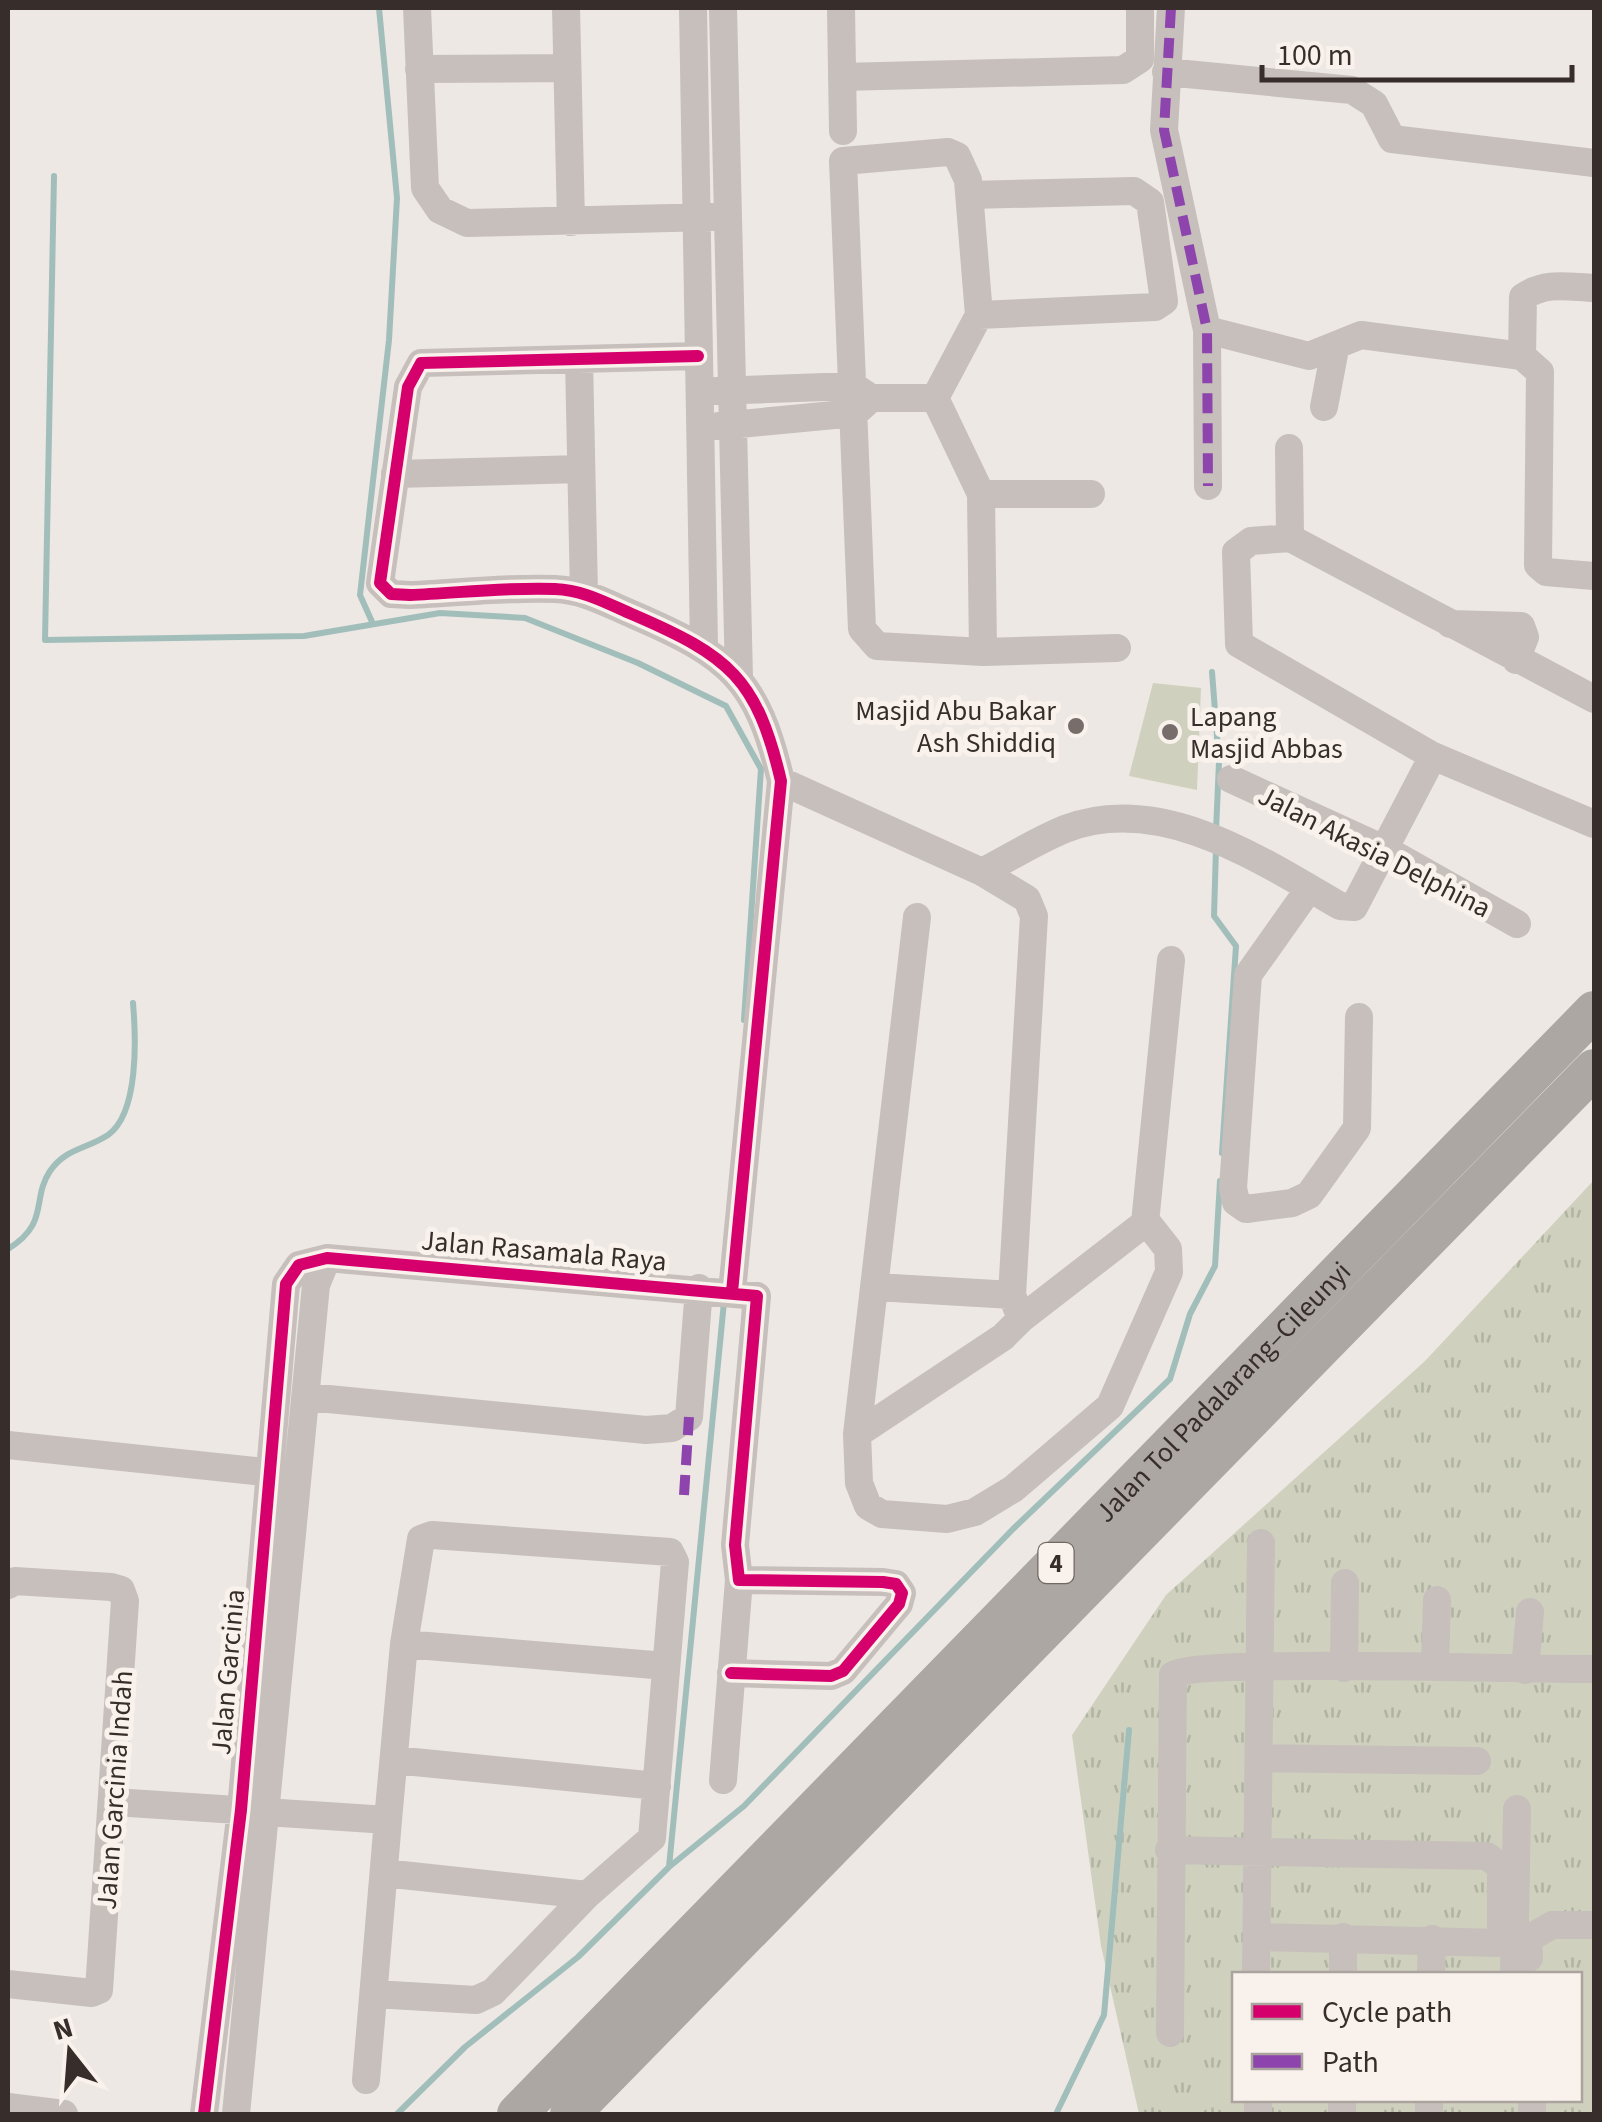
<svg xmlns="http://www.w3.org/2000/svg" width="1602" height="2122" viewBox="0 0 1602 2122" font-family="'Source Sans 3',sans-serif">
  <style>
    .grass { fill: url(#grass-tufts); fill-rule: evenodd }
    .pitch { fill: #cfd1be }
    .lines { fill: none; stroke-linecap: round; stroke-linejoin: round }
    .stream { stroke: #a1bebb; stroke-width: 6 }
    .minor { stroke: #c6bfbb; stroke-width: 28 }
    .highway { stroke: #aca7a2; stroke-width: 40 }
    .quiet { stroke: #8e44ad; stroke-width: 10; stroke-dasharray: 20 10; stroke-linecap: butt }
    .cycleway-casing { stroke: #f9f1eb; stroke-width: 19 }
    .cycleway { stroke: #d6006c; stroke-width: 12 }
    .poi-dot { fill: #776e6b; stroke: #f9f1eb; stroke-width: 4 }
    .labels { text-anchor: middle; stroke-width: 10; stroke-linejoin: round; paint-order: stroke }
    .shield { fill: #f9f1eb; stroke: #716864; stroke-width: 2.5 }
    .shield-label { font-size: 25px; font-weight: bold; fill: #372d2a }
    .poi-label { font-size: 28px; fill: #372d2a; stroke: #f9f1eb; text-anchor: end }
    .street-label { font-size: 28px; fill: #372d2a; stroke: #f9f1eb }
  </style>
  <defs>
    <pattern id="grass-tufts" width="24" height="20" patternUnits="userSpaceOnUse" patternTransform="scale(2.5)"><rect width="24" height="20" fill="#cfd1be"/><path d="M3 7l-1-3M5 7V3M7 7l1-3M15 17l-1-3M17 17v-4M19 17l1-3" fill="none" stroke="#b2b4a3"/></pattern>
  </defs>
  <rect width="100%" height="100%" fill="#ede8e3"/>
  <path class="grass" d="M1594 1180V2114H1139L1101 1946 1072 1735 1166 1595 1425 1361ZM1234 1974H1580V2100H1234Z"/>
  <path class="pitch" d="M1153 683 1201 688 1197 790 1129 776Z"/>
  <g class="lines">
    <path class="stream" d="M54 176 45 640 304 636 440 613 525 618 638 663 726 706 761 769 744 1020
      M373 624 360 595 389 340 397 198 379 8
      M1212 672 1219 762 1216 831
      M1216 848 1214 916 1236 946 1222 1153
      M8 1249C50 1223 31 1200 50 1171 66 1148 87 1149 108 1135 139 1113 136 1038 133 1003
      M669 1867 724 1302
      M397 2114 465 2047 578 1957 669 1867 744 1806 1013 1529 1170 1379 1190 1314 1215 1266 1220 1181
      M1056 2114 1104 2015 1129 1730"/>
    <path class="minor" d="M417 8 425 188 440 210 467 223 712 217
      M566 8 571 222
      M693 8 704 646
      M723 8 739 678
      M841 8 843 131
      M1171 8 1164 130 1207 330 1208 486
      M419 69 567 68
      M1166 72 1352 90 1374 104 1392 139 1594 163
      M842 77 1123 70 1140 59V8
      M1207 330 1309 356 1361 335 1522 356 1540 372 1538 565 1546 572 1594 576
      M698 356 421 363 408 387 380 583 391 594 410 595C458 593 507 587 555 589 584 590 608 604 634 615 729 656 757 678 781 781L732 1292
      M1522 356 1523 297C1546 281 1568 287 1594 288
      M579 360 584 593
      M715 391 853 386 871 398H935
      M935 398 981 494 983 652 877 646 862 629 843 161 948 152 957 156 968 180 979 315
      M935 398 979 315 1155 307 1164 301 1150 202 1134 191 970 195
      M1324 407 1335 349
      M719 426 855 413 866 403
      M1289 448 1290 538 1594 699
      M395 474 581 469
      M981 494H1091
      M1290 538 1251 541 1236 552 1239 644 1433 756
      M1450 624 1521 626 1525 637 1516 660
      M983 652 1117 648
      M1231 779 1386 850 1517 924
      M781 781 982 872 1027 899 1034 916 1012 1295 1021 1319 1003 1337 857 1434
      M982 872C1009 858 1036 841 1065 829 1160 792 1261 860 1340 906L1354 907 1433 756 1594 824
      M1309 889 1248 975 1233 1188 1236 1202 1246 1209 1292 1203 1309 1195 1357 1128 1359 1017
      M917 917 857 1434 859 1483 868 1506 882 1514 947 1519 975 1512 1013 1489 1110 1406 1169 1272 1168 1249 1146 1221
      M876 1287 1012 1295
      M1021 1319 1145 1223 1171 960
      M308 1397 646 1430 672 1428 689 1417 699 1288
      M8 1445 284 1474
      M8 1585 15 1581 111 1587 121 1590 125 1601 99 1990 92 1993 8 1984
      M404 1644 666 1666
      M1435 1667 1437 1600
      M1344 1668 1345 1583
      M1525 1670 1530 1612
      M1260 1758 1477 1761
      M394 1760 657 1786
      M723 1780 739 1580
      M114 1802 388 1820 404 1644 421 1539 432 1535 670 1552 675 1562 652 1838 587 1895 493 1992 476 2000 374 1994
      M1169 1850 1487 1856 1501 1867V1943
      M384 1873 587 1895
      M1257 1937 1501 1943 1528 1939
      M1529 1958 1528 1939 1552 1925H1594
      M1256 1974 1261 1543
      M1343 1974V1937
      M1431 1974 1432 1939
      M1514 1974 1517 1809
      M1170 2033 1173 1675C1195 1658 1540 1670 1594 1669
      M366 2080 388 1820
      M1258 2100V2114
      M1532 2100V2114
      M8 2107 64 2114
      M204 2114 241 1810 286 1284 299 1265 327 1258 757 1296 735 1545 739 1580 883 1582 896 1584 902 1593 899 1604 843 1671 831 1676 731 1673
      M236 2114 316 1285 327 1258
      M1342 2114V2100
      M1429 2114V2100"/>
    <g class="highway">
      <path id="s1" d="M517 2114 1594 1011"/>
      <path d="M570 2114 1594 1069"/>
    </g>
    <path class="quiet" d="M1171 8 1164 130 1207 330 1208 486
      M684 1495 689 1417"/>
    <defs>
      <path id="cycleway" d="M698 356 421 363 408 387 380 583 391 594 410 595C458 593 507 587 555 589 584 590 608 604 634 615 729 656 757 678 781 781L732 1292
        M204 2114 241 1810 286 1284 299 1265 327 1258 757 1296 735 1545 739 1580 883 1582 896 1584 902 1593 899 1604 843 1671 831 1676 731 1673"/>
    </defs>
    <use href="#cycleway" class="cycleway-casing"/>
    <use href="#cycleway" class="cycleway"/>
  </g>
  <g class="poi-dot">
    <circle cx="1076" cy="726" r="10"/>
    <circle cx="1170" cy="732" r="10"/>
  </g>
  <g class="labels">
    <rect class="shield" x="1038.5" y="1543" width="35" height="40" rx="8"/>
    <g class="shield-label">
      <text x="1056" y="1572">4</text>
    </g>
    <g class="poi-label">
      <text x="1056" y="720">Masjid Abu Bakar<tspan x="1056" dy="32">Ash Shiddiq</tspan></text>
      <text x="1190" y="726" text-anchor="start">Lapang<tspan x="1190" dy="32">Masjid Abbas</tspan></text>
    </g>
    <g class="street-label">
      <text transform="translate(1375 851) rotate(27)" y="10">Jalan Akasia Delphina</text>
      <text transform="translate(544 1250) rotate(5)" y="10">Jalan Rasamala Raya</text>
      <text dy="10" stroke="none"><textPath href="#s1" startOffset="1010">Jalan Tol Padalarang–Cileunyi</textPath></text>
      <text transform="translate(227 1672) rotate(-85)" y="10">Jalan Garcinia</text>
      <text transform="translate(114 1790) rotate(-86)" y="10">Jalan Garcinia Indah</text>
    </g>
  </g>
  <rect width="1602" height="2122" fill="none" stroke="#372d2a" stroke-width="20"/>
  <rect x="1232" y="1972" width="350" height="130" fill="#f9f1eb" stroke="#aba39e" stroke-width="2.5"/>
  <rect x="1252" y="2004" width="50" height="15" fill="#d6006c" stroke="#aba39e" stroke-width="2.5"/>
  <text x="1322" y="2022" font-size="30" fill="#372d2a">Cycle path</text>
  <rect x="1252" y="2054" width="50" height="15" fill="#8e44ad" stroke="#aba39e" stroke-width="2.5"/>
  <text x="1322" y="2072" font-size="30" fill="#372d2a">Path</text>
  <g transform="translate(70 2052) rotate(343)" stroke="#f9f1eb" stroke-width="8" paint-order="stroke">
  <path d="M0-8L18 38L0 25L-18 38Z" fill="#372d2a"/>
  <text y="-15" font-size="28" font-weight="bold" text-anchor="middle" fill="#372d2a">N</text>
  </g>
  <path d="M1262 65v15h310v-15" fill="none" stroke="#372d2a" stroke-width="5"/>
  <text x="1277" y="65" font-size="30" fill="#372d2a" stroke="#f9f1eb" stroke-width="8" paint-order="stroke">100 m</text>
</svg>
